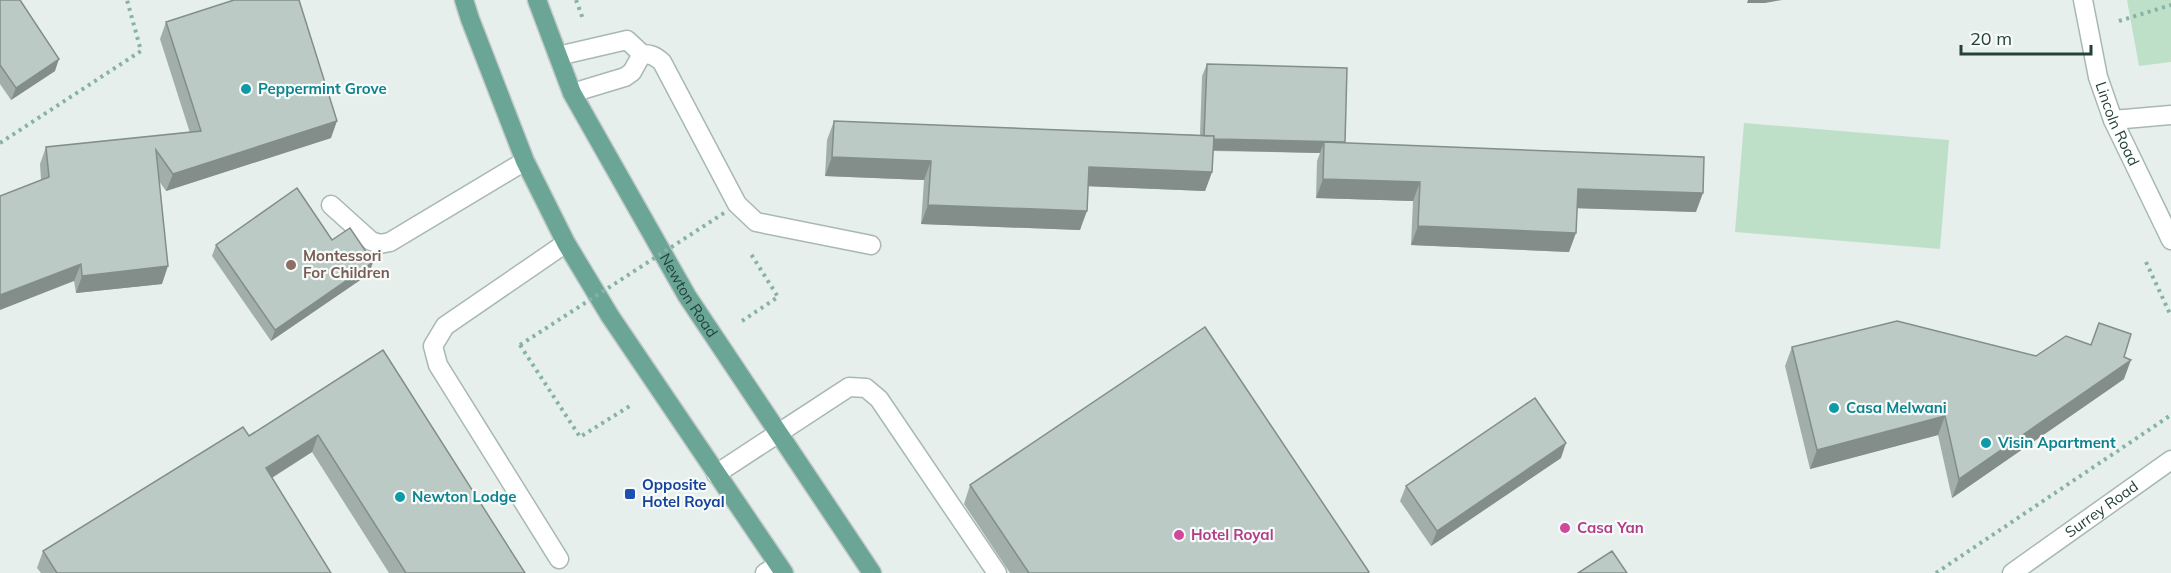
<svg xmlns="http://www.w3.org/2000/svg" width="2171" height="573" viewBox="0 0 2171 573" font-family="Mulish,sans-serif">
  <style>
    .green { fill: #bfe0c8 }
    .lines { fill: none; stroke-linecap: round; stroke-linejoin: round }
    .minor-casing { stroke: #a8b8b2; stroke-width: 21 }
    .major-casing { stroke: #c2cac8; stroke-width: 21 }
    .path { stroke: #86b3a5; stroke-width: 4; stroke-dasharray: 3 4.5; stroke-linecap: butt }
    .minor { stroke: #fff; stroke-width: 18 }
    .major { stroke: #6aa596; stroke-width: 18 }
    .path-bridge { stroke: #86b3a5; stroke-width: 4; stroke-dasharray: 3 4.5; stroke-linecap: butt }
    .wall { fill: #a1aea9 }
    .shaded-wall { fill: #838d89 }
    .building { fill: #bbcac4; stroke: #838d89; stroke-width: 1.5 }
    .culture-dot { fill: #0f9aa8; stroke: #f7fbf9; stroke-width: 2 }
    .education-dot { fill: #8d6e63; stroke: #f7fbf9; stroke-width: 2 }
    .transit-dot { fill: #1a4fb4; stroke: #f7fbf9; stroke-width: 2 }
    .hotel-dot { fill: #d1479c; stroke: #f7fbf9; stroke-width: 2 }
    .labels { text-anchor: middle; stroke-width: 4.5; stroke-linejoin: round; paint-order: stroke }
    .culture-label { font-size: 15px; font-weight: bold; fill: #0d838f; stroke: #f7fbf9; text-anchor: start }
    .street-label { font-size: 15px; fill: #24423a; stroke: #f7fbf9 }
    .education-label { font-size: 15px; font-weight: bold; fill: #785e54; stroke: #f7fbf9; text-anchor: start }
    .transit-label { font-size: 15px; font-weight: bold; fill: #164399; stroke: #f7fbf9; text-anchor: start }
    .hotel-label { font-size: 15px; font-weight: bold; fill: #b23c85; stroke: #f7fbf9; text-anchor: start }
  </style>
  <rect width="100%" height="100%" fill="#e6efeb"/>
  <path class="green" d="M2127 0H2171V62L2139 66Z
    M1744 123 1949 140 1940 249 1735 232Z"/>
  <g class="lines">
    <defs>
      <g id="minor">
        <path id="s1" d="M2083 0 2098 77 2113 120 2171 240"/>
        <path d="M558 56 627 40 642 54C651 54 655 56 662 62L737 204 756 222 871 245"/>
        <path d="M572 93 625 77 632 72 642 54"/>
        <path d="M2113 120 2171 115"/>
        <path d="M331 205 371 241 380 244 390 242 525 161"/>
        <path d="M716 474 849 387 866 388 879 399 997 573"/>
        <path d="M559 559 438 365 433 346 445 326 566 243"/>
        <path d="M765 573 778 565"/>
        <path id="s2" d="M2012 573 2171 460"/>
      </g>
      <g id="major">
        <path d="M464 0 470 19 525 161 566 243 610 316 784 573"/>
        <path id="s3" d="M537 0 572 93 687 296 872 573"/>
      </g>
    </defs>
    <use href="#minor" class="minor-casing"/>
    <use href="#major" class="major-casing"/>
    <path class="path" d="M576 0 583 19
      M2119 21 2171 5
      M0 143 141 51 127 0
      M2146 262 2171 316
      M742 321 778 297 751 254
      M520 345 580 437 633 404
      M1936 573 2171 415"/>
    <use href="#minor" class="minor"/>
    <use href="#major" class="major"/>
    <path class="path-bridge" d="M520 345 724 213"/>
  </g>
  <path class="wall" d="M0 0 55 71 11 100 0 84Z
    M166 22 331 138 166 191 159 181 162 284 76 293 74 281 41 180 40 164 46 147 190 133 160 39Z
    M1207 64 1345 143 1696 212 1577 208 1569 252 1411 245 1413 201 1316 198 1317 161 1320 153 1213 151 1212 172 1205 191 1088 186 1080 230 921 224 924 180 825 176 827 140 834 121 1200 135 1202 76Z
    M332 240 369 274 271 341 212 256 216 245Z
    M1792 347 2036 356 2124 357V379L1952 498 1938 435 1810 469 1785 366Z
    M383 350 525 573H389L312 452 272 478 331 573H41L37 568 43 551 249 436Z
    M1561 458 1431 546 1400 501 1406 486Z
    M970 485 1368 573H1010L964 504Z"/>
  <path class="shaded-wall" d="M1748 0H1782L1765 3H1747Z
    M59 59 55 71 11 100 16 88Z
    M337 121 331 138 166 191 173 174Z
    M1204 138 1345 142 1341 154 1324 142 1320 153 1200 150Z
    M832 157 931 161 924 180 825 176Z
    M1089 167 1212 172 1205 191 1082 186Z
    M1323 179 1420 182 1413 201 1316 198Z
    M1578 189 1703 193 1696 212 1571 208Z
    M928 205 1087 211 1080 230 921 224Z
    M1418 226 1576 233 1569 252 1411 245Z
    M373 262 369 274 271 341 275 330Z
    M81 264 74 281 0 310V295Z
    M168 266 162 284 76 293 82 276Z
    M2131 360 2124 379 1952 498 1959 479Z
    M1945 416 1938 435 1810 469 1817 450Z
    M318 435 312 452 260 485 266 468Z
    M1566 443 1561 458 1431 546 1437 531Z"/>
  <path class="building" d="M0 0H20L59 59 16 88 0 65Z
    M234 0H299L337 121 173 174 156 150 168 266 82 276 81 264 0 295V196L49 177 46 147 201 131 166 22Z
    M1207 64 1347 68 1345 142 1214 139V136H1204Z
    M834 121 1214 136 1212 172 1089 167 1087 211 928 205 931 161 832 157Z
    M1324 142 1704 157 1703 193 1578 189 1576 233 1418 226 1420 182 1323 179Z
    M297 188 332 240 350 228 373 262 275 330 216 245Z
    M1897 321 2036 356 2066 336 2091 345 2099 323 2131 334 2124 357 2131 360 1959 479 1945 416 1817 450 1792 347Z
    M1205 327 1369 572 1367 573H1029L970 485Z
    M383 350 525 573H406L318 435 266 468 331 573H57L43 551 243 427 249 436Z
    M1535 398 1566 443 1437 531 1406 486Z
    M1612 551 1627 573H1578Z"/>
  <g class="culture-dot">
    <circle cx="246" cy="89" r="6"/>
    <circle cx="1834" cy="408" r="6"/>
    <circle cx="1986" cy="443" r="6"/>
    <circle cx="400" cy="497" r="6"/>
  </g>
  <circle class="education-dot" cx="291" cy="265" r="6"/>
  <rect class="transit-dot" x="624" y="488" width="12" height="12" rx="3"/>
  <g class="hotel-dot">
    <circle cx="1565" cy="528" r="6"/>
    <circle cx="1179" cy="535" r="6"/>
  </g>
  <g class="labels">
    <g class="culture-label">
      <text x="258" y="94">Peppermint Grove</text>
      <text x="1846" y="413">Casa Melwani</text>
      <text x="1998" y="448">Visin Apartment</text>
      <text x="412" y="502">Newton Lodge</text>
    </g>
    <g class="street-label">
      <text dy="5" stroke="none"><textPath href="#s1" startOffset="129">Lincoln Road</textPath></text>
      <text dy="5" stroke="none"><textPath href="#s3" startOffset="333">Newton Road</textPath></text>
      <text dy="5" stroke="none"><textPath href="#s2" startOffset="110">Surrey Road</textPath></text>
    </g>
    <g class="education-label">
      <text x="303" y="261">Montessori<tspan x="303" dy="17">For Children</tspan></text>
    </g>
    <g class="transit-label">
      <text x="642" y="490">Opposite<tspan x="642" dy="17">Hotel Royal</tspan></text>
    </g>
    <g class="hotel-label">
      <text x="1577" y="533">Casa Yan</text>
      <text x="1191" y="540">Hotel Royal</text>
    </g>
  </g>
  <path d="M1961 45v9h130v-9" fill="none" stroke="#24423a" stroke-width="3"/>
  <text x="1970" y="45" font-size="18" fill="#24423a" stroke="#f7fbf9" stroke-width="4.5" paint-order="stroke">20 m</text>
</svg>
